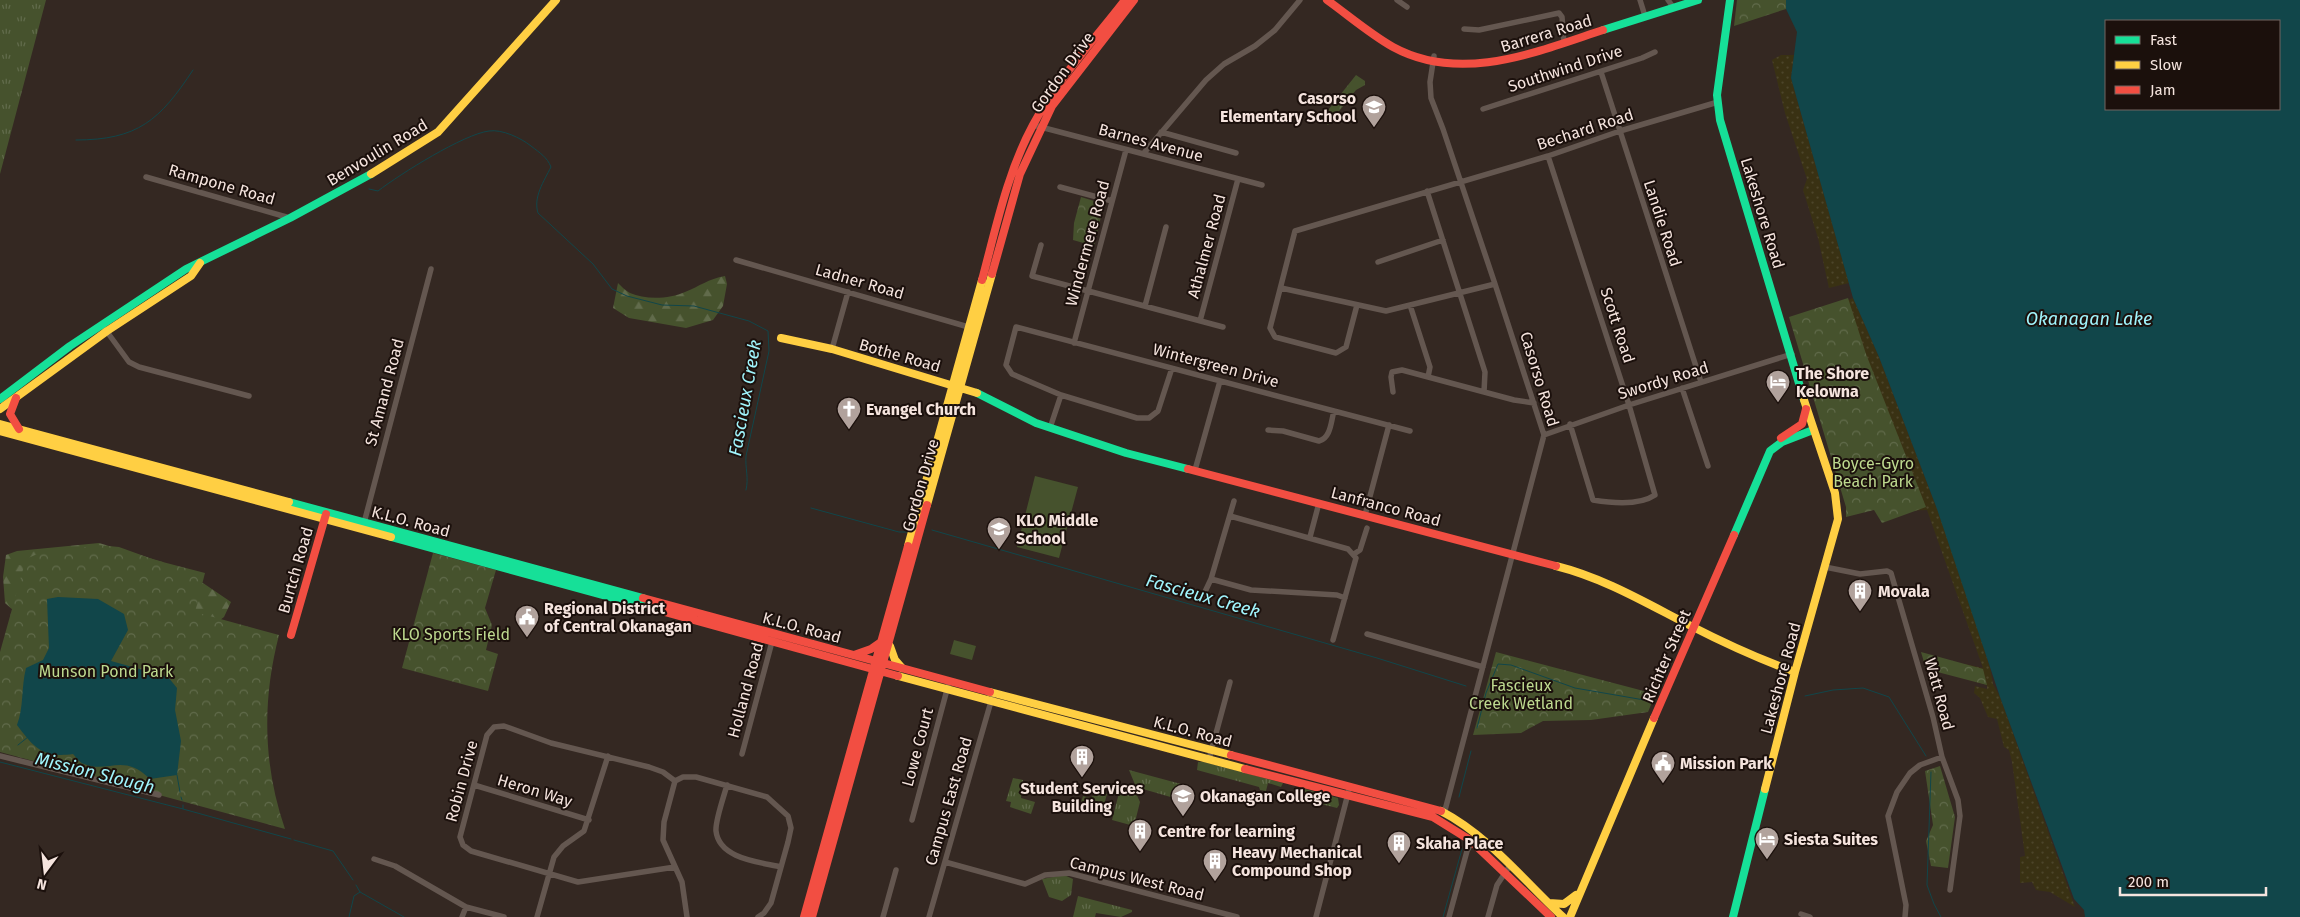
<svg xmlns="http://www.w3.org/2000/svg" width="2300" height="917" viewBox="0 0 2300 917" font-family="'Fira Sans',sans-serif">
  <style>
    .grass { fill: url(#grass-tufts) }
    .forest { fill: url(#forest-firs) }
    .sand { fill: url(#sand-dots) }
    .park { fill: url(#park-crowns) }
    .pitch { fill: #46522d }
    .water { fill: #11464a; fill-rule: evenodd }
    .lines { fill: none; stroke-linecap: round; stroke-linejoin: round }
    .stream { stroke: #11464a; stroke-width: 1 }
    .street { stroke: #645750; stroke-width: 5.5 }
    .fast { stroke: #16e098; stroke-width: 8 }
    .slow { stroke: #ffcf43; stroke-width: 8 }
    .jam { stroke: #f24e42; stroke-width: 8 }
    .labels { text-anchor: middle; stroke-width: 4; stroke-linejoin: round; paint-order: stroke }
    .street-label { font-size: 16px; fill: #f5e4de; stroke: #1b100c }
    .poi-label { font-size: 16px; font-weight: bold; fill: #f5e4de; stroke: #1b100c; text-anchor: start }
    .park-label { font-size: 16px; fill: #bdd98f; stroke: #1b100c }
    .water-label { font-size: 18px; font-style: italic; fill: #a0f4fc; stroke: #1b100c }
  </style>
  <defs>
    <pattern id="grass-tufts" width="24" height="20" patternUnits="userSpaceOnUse" patternTransform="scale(1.25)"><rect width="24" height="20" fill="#46522d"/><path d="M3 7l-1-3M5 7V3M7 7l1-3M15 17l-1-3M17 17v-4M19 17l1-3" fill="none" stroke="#616b4b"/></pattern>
    <pattern id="forest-firs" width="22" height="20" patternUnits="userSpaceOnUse" patternTransform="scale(1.25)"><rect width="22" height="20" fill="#46522d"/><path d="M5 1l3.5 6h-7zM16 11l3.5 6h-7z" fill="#616b4b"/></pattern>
    <pattern id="sand-dots" width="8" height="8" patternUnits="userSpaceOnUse" patternTransform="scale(1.25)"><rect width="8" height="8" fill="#393113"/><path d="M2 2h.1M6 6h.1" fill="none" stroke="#4c452a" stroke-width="1.8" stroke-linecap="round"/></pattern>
    <pattern id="park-crowns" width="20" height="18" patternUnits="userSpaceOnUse" patternTransform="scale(1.25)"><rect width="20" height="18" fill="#46522d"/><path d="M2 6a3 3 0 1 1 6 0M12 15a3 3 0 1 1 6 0" fill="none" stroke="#616b4b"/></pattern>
  </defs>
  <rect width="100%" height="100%" fill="#342822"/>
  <path class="grass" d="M0 0H46L0 174Z
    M1198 762H1204L1283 783 1281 787 1268 783 1266 791 1260 790 1259 787 1197 770Z
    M1129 770 1181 784 1178 795 1174 798 1136 787Z
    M1013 778 1023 780 1021 798 1035 802 1031 814 1010 807 1011 802 1006 801Z
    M1125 788 1135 791 1140 802 1134 826 1112 820 1119 793 1123 794Z
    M1305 789 1338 798 1339 805 1337 808 1301 799Z
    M1099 791 1107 794 1102 812 1080 806 1083 796 1090 798Z
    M1064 875 1073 879 1071 895 1062 901 1049 897 1042 879Z
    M1078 896 1132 910V912L1121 917 1096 913 1095 917H1073Z"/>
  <path class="forest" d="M725 276 727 284 723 306 713 320 686 328 629 318 613 308 618 283C621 286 626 291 630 293 645 300 670 299 685 292 700 286 708 279 725 276Z
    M99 543 163 562 174 577 203 583 231 602 224 617 206 631 31 626 5 603 3 577 6 555 17 551Z"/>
  <path class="sand" d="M1781 55H1794L1791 78 1849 283 1829 288 1818 238 1803 190 1807 179 1785 113 1772 60Z
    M1853 298 1879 357 1937 509 1944 521 1990 668 1993 684 2000 697 2075 907 2050 892 2036 890 2032 882 2020 883V857L2025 856 2012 762 2009 750 2004 747 1997 719 1988 717 1980 698 1974 693 1975 686 1987 689V685L1976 682 1965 664 1983 668 1927 510 1903 511 1829 309Z"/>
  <path class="park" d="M1737 0H1786V9L1734 26Z
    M1356 75 1365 81V85L1356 90 1328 125 1321 119Z
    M1081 197 1104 204 1094 246 1073 240 1074 223Z
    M1848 298 1866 354 1926 507 1882 523 1874 510 1846 517V507L1789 317Z
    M98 545 119 547 155 560 205 573 195 612 279 635C262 701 263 765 285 829L0 752V652L24 566 15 564 35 555Z
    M433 553 496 570 485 608 492 625 486 650 498 654 488 691 402 668Z
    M1496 652 1640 690 1655 695 1648 712 1591 720 1543 721 1521 733 1473 735Z
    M1921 652 1983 669 1987 685 1926 669Z
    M1940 766 1955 817 1948 868 1931 866 1926 841 1933 825 1925 771Z"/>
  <path class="pitch" d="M1035 476 1078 487 1059 558 1017 547Z
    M954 640 976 646 972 660 950 654Z"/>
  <path class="water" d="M1786 0H2300V917H2085L2084 910 2074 899 2000 697 1937 509 1879 357 1853 298 1791 78 1797 32 1786 9ZM2279 21V109H2106V21Z
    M58 597 98 599 124 614 128 630 111 661 168 677 177 688 175 710 181 741 177 775 150 779C123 752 108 774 84 764 80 763 76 757 73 754 43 758 35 749 17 725 24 707 21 688 26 668L43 660 49 648 47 599Z"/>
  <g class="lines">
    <path class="stream" d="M76 140C138 140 160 120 193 70
      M369 189 378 191C400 174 464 134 489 131 502 129 521 138 531 146 540 153 547 157 551 167 544 181 533 197 538 213L593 264 612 289 627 296 662 305 694 306 749 321 768 331 769 351 746 456C745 468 749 478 746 490
      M811 508 899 532H907
      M932 530 1377 658 1466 686
      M1805 696 1833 690 1863 688 1889 697 1926 756
      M1477 728 1486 693 1498 664 1511 665 1575 688 1650 701
      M18 745 28 737
      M0 762 183 809
      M1931 772 1927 885 1934 904 1941 917
      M177 775 180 792
      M181 797 182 800
      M1459 797 1471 751
      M183 805V809L291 839
      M294 840 333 851 353 880
      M356 885 360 892 404 917
      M349 917 354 896 360 892
      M1443 917 1462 849 1459 845"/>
    <path class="street" d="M1397 0 1407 7
      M1640 0 1645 16
      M1668 0 1673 7
      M1464 29 1479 30 1559 13 1562 17 1564 43
      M1434 56 1430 82 1431 98 1443 129 1495 284 1544 435 1444 814
      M1601 72 1701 382
      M1483 109 1642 58 1655 52
      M1033 125 1262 185
      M1161 132 1236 153
      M1143 154 1206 80 1224 64 1255 46 1275 30 1300 0
      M1548 156 1629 405 1655 495C1639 506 1611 503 1593 500L1570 424
      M146 177 290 218
      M1060 187 1112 201
      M1427 191 1485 372 1484 392
      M1041 245 1032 276 1223 327
      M736 260 972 328
      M1378 262 1443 240
      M1281 288 1386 311 1495 284
      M1357 305 1346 347 1336 353 1275 337 1270 328 1295 231 1548 156 1620 131 1718 102
      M1410 305 1430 367 1428 377
      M1145 306 1166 227
      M1200 321 1238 179
      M105 329 129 362 139 367 249 396
      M1074 343 1126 150
      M832 349 848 292
      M1172 368 1158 411 1149 418H1137L1061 395 1012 374 1006 365 1016 327 1410 431
      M1682 388 1708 466
      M1393 392 1391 377 1392 372 1402 370 1514 400 1534 403
      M1050 428 1061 395
      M1268 430 1283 431 1319 441C1331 438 1331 421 1334 411
      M1544 435 1629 405 1792 354
      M1195 470 1220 381
      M1365 515 1389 425
      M1230 516 1348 549 1356 558 1333 640
      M364 523 431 269
      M1310 537 1319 503
      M1354 554 1360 550 1367 528
      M1825 567 1860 574 1887 571 1891 573 1933 717 1942 757 1958 800 1960 816 1950 890
      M1211 579 1251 590 1337 595 1345 598
      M1203 596 1211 579 1234 501
      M1367 634 1483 667
      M742 754 773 638
      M0 756 159 795
      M1209 759 1230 682
      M474 785 589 820
      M727 785C724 796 715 821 716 831 719 859 760 862 781 867
      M912 820 948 686
      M374 859 395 866 466 907 504 917
      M945 862 1025 884 1045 875 1069 873 1237 917
      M675 867 578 882 471 851 463 845 460 837 487 735 494 727 504 726 551 743 649 767 663 772 675 781
      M1801 914 1810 917
      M462 917 466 907
      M537 917 554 857 563 846 584 831 608 756
      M687 917 682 882 663 840 664 822 675 781 683 777H696L767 797 788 816 791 828 788 842 771 903 764 913 758 917
      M883 917 896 870
      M929 917 992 698
      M1316 917 1350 786
      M1449 917 1467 851 1472 842
      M1488 917 1497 885 1509 867
      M1905 917 1906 905 1888 816 1897 792 1910 773 1920 765 1942 757"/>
    <path class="fast" d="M1730 0 1717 95 1720 120 1804 400
      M1603 30 1698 0
      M977 393 1036 423 1126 453 1188 469
      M0 399 70 346 186 269 290 218 371 174
      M289 502 643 598
      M1734 535 1770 451 1782 442 1813 430
      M391 537 661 611
      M1733 917 1765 789"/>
    <path class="slow" d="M371 174 438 132 556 0
      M781 338 832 349 977 393
      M0 409 107 331 191 276 200 263
      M0 424 289 502
      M0 431 391 537
      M927 505 992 274
      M908 546 982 280
      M1556 566C1604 578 1646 603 1689 625 1724 643 1759 659 1795 672
      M890 646 895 660 902 668
      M898 676 1245 769
      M990 692 1231 755
      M1765 789 1795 672 1838 519 1835 493 1804 400
      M1441 811C1489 836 1524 881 1563 917
      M1549 903 1564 904 1576 895
      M1570 917 1654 718"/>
    <path class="jam" d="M1327 0C1348 15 1370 34 1393 47 1461 84 1536 52 1603 30
      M992 274 1020 174 1052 106 1134 0
      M982 280C996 228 1007 173 1033 125 1057 80 1094 40 1125 0
      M16 398 10 414 19 429
      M1781 438 1802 424 1806 409
      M1188 469 1556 566
      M643 598 990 692
      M661 611 898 676
      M291 635 326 514
      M854 655 871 649 881 642
      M1654 718 1734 535
      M1231 755 1441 811
      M1245 769 1433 817 1470 840 1551 917
      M804 917 908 546
      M812 917 927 505"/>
  </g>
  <defs>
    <symbol id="school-pin" viewBox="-11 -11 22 30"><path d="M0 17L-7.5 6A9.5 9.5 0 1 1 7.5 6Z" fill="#b1a29c" stroke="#1b100c"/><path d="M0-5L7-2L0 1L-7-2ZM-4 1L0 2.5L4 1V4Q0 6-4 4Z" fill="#fff"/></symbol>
    <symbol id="hotel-pin" viewBox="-11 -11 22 30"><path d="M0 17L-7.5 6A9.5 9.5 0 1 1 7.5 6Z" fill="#b1a29c" stroke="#1b100c"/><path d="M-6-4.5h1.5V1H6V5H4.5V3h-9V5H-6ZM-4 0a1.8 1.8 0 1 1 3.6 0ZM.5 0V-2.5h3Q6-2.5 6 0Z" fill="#fff"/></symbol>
    <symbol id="church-pin" viewBox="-11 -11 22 30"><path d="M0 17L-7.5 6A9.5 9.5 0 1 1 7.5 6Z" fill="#b1a29c" stroke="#1b100c"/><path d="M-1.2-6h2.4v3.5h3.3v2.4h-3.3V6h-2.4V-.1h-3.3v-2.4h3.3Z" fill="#fff"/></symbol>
    <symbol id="building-pin" viewBox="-11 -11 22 30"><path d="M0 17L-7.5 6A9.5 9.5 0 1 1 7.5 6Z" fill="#b1a29c" stroke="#1b100c"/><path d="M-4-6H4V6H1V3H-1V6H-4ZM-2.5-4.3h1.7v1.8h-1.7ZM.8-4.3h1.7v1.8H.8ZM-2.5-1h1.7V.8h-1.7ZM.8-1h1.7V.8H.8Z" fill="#fff"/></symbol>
    <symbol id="civic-pin" viewBox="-11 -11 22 30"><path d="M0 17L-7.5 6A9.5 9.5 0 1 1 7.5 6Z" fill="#b1a29c" stroke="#1b100c"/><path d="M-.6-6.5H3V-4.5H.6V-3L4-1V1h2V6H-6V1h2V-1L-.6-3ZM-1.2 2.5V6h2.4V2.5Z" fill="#fff"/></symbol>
    <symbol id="university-pin" viewBox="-11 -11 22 30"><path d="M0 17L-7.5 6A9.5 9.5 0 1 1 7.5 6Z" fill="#b1a29c" stroke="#1b100c"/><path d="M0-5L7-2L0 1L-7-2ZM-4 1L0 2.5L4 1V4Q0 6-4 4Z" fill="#fff"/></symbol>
  </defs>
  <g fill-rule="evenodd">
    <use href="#school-pin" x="1360" y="93" width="28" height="38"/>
    <use href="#hotel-pin" x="1764" y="368" width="28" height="38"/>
    <use href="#church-pin" x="835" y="395" width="28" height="38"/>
    <use href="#school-pin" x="985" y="515" width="28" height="38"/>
    <use href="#building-pin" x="1846" y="577" width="28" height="38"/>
    <use href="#civic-pin" x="513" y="603" width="28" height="38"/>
    <use href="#building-pin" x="1068" y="743" width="28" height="38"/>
    <use href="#civic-pin" x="1649" y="749" width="28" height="38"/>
    <use href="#university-pin" x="1169" y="782" width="28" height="38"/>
    <use href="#building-pin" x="1126" y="817" width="28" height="38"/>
    <use href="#hotel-pin" x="1753" y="825" width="28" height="38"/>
    <use href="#building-pin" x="1385" y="829" width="28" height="38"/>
    <use href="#building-pin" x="1201" y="847" width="28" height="38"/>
  </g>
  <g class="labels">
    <g class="street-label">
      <text transform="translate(1546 33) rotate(-17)" y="6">Barrera Road</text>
      <text transform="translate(1565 68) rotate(-18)" y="6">Southwind Drive</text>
      <text transform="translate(1062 72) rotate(-54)" y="6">Gordon Drive</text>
      <text transform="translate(1585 129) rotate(-18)" y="6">Bechard Road</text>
      <text transform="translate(1151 142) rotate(15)" y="6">Barnes Avenue</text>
      <text transform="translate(377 152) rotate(-31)" y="6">Benvoulin Road</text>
      <text transform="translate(222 184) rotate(16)" y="6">Rampone Road</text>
      <text transform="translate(1763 213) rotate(73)" y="6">Lakeshore Road</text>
      <text transform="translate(1663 223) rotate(72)" y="6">Landie Road</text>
      <text transform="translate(1087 243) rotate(-75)" y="6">Windermere Road</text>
      <text transform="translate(1206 246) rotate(-75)" y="6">Athalmer Road</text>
      <text transform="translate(860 281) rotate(16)" y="6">Ladner Road</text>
      <text transform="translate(1618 325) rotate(72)" y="6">Scott Road</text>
      <text transform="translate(900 355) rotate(16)" y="6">Bothe Road</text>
      <text transform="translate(1216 365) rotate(15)" y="6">Wintergreen Drive</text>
      <text transform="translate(1540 379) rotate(73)" y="6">Casorso Road</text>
      <text transform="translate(1663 380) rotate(-17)" y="6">Swordy Road</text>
      <text transform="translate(384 392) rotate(-75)" y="6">St Amand Road</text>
      <text transform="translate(920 485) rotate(-74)" y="6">Gordon Drive</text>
      <text transform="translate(1386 506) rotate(15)" y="6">Lanfranco Road</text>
      <text transform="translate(411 521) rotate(15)" y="6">K.L.O. Road</text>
      <text transform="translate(295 570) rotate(-74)" y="6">Burtch Road</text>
      <text transform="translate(802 627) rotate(15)" y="6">K.L.O. Road</text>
      <text transform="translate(1666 656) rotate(-67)" y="6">Richter Street</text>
      <text transform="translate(1780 678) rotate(-75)" y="6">Lakeshore Road</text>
      <text transform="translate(745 690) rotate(-75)" y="6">Holland Road</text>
      <text transform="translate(1940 694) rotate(75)" y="6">Watt Road</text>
      <text transform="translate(1193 731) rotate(15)" y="6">K.L.O. Road</text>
      <text transform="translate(917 747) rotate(-75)" y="6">Lowe Court</text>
      <text transform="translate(461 781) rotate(-75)" y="6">Robin Drive</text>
      <text transform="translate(535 790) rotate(17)" y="6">Heron Way</text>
      <text transform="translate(948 801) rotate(-74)" y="6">Campus East Road</text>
      <text transform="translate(1137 878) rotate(14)" y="6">Campus West Road</text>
    </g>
    <g class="poi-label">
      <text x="1356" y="104" text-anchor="end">Casorso<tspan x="1356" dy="18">Elementary School</tspan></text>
      <text x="1796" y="379">The Shore<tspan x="1796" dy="18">Kelowna</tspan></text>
      <text x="866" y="415">Evangel Church</text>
      <text x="1016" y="526">KLO Middle<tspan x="1016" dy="18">School</tspan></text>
      <text x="1878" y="597">Movala</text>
      <text x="544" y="614">Regional District<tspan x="544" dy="18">of Central Okanagan</tspan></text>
      <text x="1680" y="769">Mission Park</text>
      <text x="1082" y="794" text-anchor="middle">Student Services<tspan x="1082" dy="18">Building</tspan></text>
      <text x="1200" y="802">Okanagan College</text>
      <text x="1158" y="837">Centre for learning</text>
      <text x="1784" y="845">Siesta Suites</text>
      <text x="1416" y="849">Skaha Place</text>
      <text x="1232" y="858">Heavy Mechanical<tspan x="1232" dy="18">Compound Shop</tspan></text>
    </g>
    <g class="park-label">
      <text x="1873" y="469">Boyce-Gyro<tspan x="1873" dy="18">Beach Park</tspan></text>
      <text x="451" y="640">KLO Sports Field</text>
      <text x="106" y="677">Munson Pond Park</text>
      <text x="1521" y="691">Fascieux<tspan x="1521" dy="18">Creek Wetland</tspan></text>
    </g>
    <g class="water-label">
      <text x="2089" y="325">Okanagan Lake</text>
      <text transform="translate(745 398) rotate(-80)" y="6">Fascieux Creek</text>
      <text transform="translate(1203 596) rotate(16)" y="6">Fascieux Creek</text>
      <text transform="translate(95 773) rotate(14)" y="6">Mission Slough</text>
    </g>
  </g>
  <rect x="2105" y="20" width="175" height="90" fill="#1b100c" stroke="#726560"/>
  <rect x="2115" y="36" width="25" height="8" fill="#16e098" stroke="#726560"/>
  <text x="2150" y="45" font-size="15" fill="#f5e4de">Fast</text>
  <rect x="2115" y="61" width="25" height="8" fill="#ffcf43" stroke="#726560"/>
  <text x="2150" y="70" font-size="15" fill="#f5e4de">Slow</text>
  <rect x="2115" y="86" width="25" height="8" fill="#f24e42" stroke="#726560"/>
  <text x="2150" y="95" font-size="15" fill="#f5e4de">Jam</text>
  <g transform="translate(45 872) rotate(195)" stroke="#1b100c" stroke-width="4" paint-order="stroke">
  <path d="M0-4L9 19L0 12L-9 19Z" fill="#f5e4de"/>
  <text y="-8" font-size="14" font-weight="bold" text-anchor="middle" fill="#f5e4de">N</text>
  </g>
  <path d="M2120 887v8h146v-8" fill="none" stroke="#f5e4de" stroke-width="2.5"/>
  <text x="2128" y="887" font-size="15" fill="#f5e4de" stroke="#1b100c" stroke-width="4" paint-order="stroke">200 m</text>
</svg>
